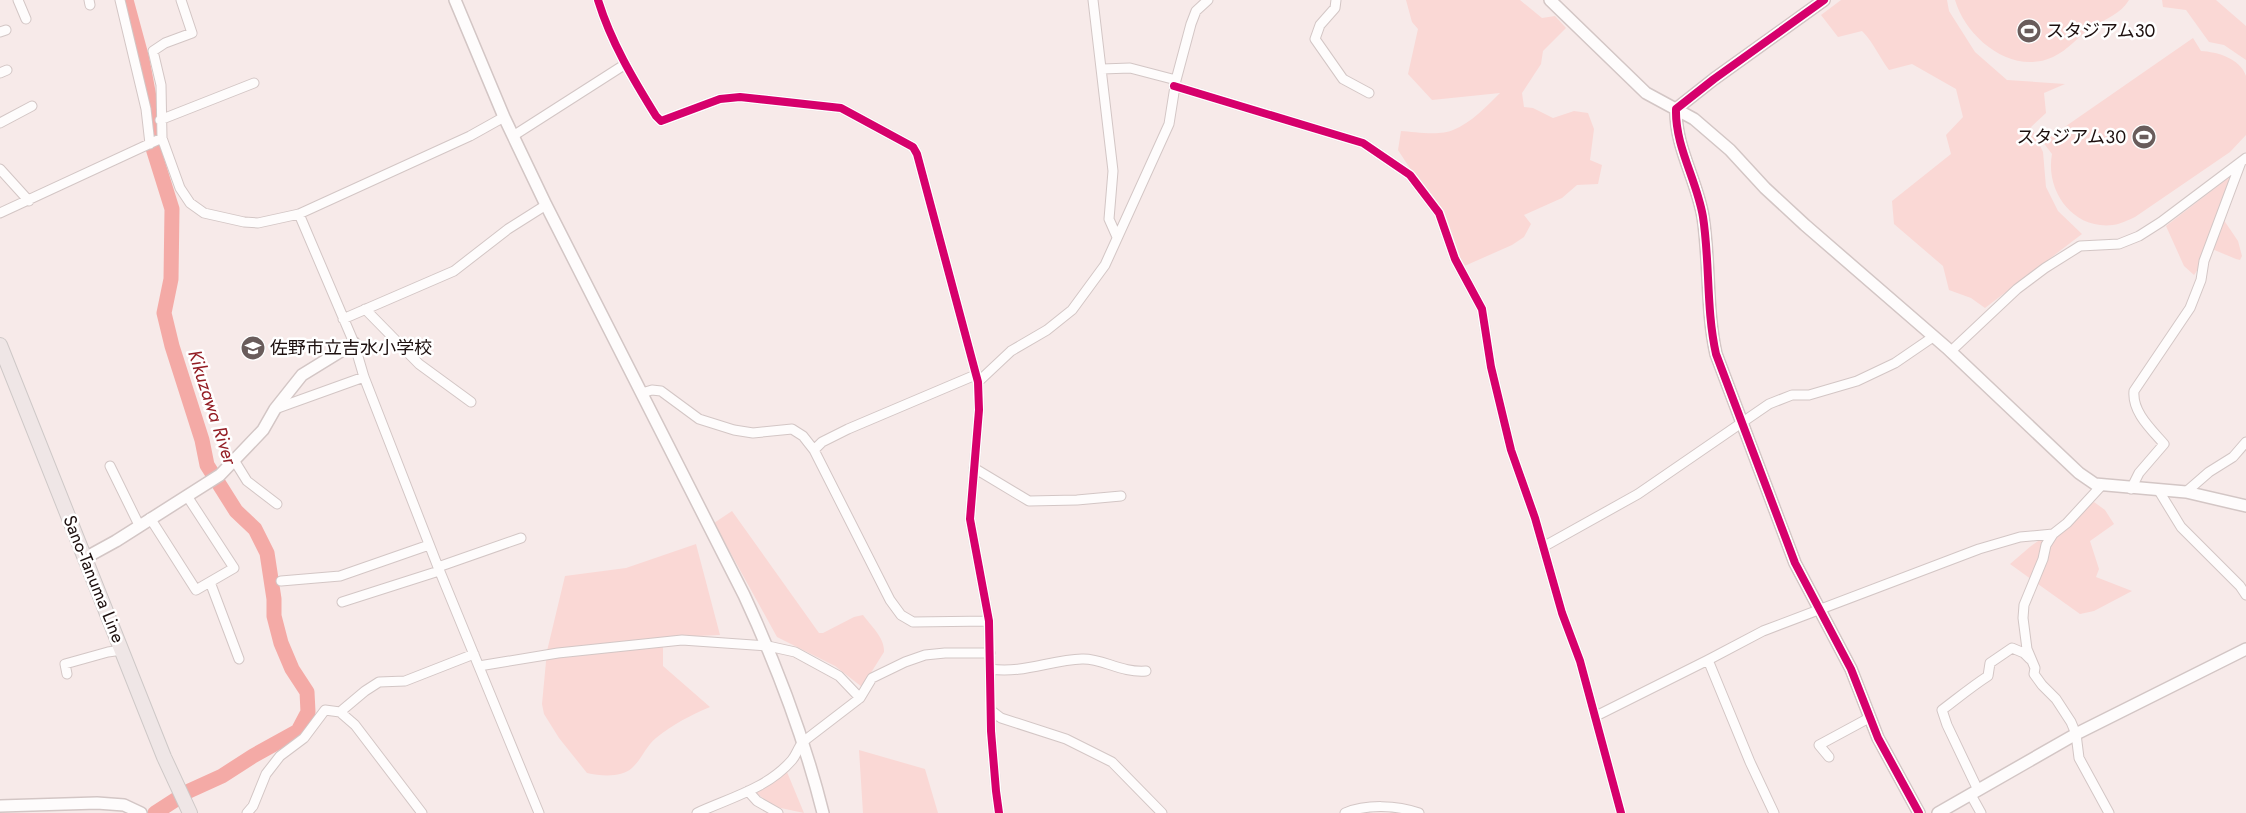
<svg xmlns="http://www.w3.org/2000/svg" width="2246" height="813" viewBox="0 0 2246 813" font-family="Jost,'Noto Sans JP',sans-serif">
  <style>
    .green { fill: #fad8d5 }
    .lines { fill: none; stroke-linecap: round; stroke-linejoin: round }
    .river { stroke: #f4aaa6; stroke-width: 15 }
    .minor-casing { stroke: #d3c6c5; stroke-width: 11 }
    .tertiary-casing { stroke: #d3c6c5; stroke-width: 14 }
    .primary-casing { stroke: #cec8c7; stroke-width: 16 }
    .minor { stroke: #fefcfc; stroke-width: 9 }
    .tertiary { stroke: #fefcfc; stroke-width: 11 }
    .primary { stroke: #efe6e6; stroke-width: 14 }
    .cycleway-casing { stroke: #fff; stroke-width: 11 }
    .cycleway { stroke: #d6006c; stroke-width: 8 }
    .labels { text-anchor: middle; stroke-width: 5; stroke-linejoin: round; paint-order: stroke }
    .poi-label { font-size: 18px; fill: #1c0f0e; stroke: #fff; text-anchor: start }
    .street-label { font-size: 18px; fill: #1c0f0e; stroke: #fff }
    .water-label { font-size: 19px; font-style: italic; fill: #941e25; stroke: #fff }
  </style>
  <rect width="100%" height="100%" fill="#f7eae9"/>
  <path class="green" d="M1406 0H1520L1542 18 1555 16 1566 28 1543 51 1541 64 1522 93 1524 107 1533 108 1553 118 1574 111 1588 113 1594 129 1590 160 1602 165 1598 184 1577 185 1562 198 1524 215 1531 224 1524 237 1512 245 1460 268 1439 213 1398 150 1401 131C1414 132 1441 136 1453 130 1471 123 1487 106 1500 93L1432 100 1408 74 1418 29 1412 22Z
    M1841 0H1947L1949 11 1975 52 2007 80 2065 84 2044 93 2046 113 2031 127 2043 152 2046 187 2058 211 2082 234 1985 308 1971 298 1949 290 1943 266 1894 224 1892 201 1951 154 1946 135 1963 117 1956 89 1912 64 1889 70C1879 57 1874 43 1862 31L1838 37 1821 15Z
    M1955 0H2129C2121 14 2105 19 2092 27 2079 36 2068 50 2053 57 2012 76 1966 38 1955 0Z
    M2162 0H2216L2246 26V60L2224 45 2209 42 2186 10 2163 7Z
    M2193 38 2201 51C2217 52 2240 58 2246 76 2246 88 2246 121 2246 135L2230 152 2135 217C2128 220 2121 224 2113 225 2073 230 2045 191 2052 154L2043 142Z
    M2232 175 2219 213 2238 241 2242 256 2240 260 2236 259 2212 249 2194 275 2184 266 2166 226Z
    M2094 502 2105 510 2114 524 2090 541 2099 569 2096 577 2132 591 2094 611 2080 614 2010 564 2031 546Z
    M732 511 819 633H823L854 617 863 615C871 626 885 638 884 652L862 687 835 666 777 637 714 523Z
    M696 544 720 635 672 637 663 644V666L710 707C691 715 673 724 656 738 646 746 642 759 632 768 621 778 601 776 587 773L559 738 544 714 542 704 547 651 565 576 626 568Z
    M859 750 925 769 938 813H863Z
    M787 772 804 813 776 807 753 791Z"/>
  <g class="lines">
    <path class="river" d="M126 0 142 59 149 97 153 126 152 145 172 209 171 279 164 313 172 346 202 440 207 465 236 511 255 529 267 553 274 599V616L281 643 292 669 307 692 308 712 298 731 253 756 222 776 189 791 155 813"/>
    <defs>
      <path id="minor" d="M18 0 26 19
        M89 0 90 5
        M120 0 146 109 150 144
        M181 0 192 33 165 43 153 51 161 85 162 138 180 188 190 203 204 213 244 222 258 223 299 214 470 136 504 117
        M598 0C611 42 633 79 656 116L661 121 720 99 740 97 841 108 913 147 917 154 978 382 979 410 970 519 989 621 991 731 996 791 999 813
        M1093 0 1113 171 1109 219 1117 237
        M1336 0 1335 8 1320 25 1315 39 1343 79 1369 93
        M0 32 6 30
        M1102 69 1130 68 1176 80
        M0 73 7 70
        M1174 86 1363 143 1410 175 1439 213 1455 259 1482 309 1491 367 1511 450 1535 518 1562 613 1580 661 1621 813
        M160 120 254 83
        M0 123 32 106
        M513 136 624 65
        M0 169 29 201
        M0 213 162 138
        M299 214 354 343 364 377 438 567 539 813
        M365 309 419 364 471 402
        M343 319 454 271 508 229 546 205
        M1950 352 2017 289 2045 268 2080 246 2119 244 2139 236 2161 222 2246 158
        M978 382 1011 351 1047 330 1072 310 1105 265 1169 124 1176 80 1191 24 1196 11 1208 0
        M642 393 652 390 661 391 699 419 734 430 753 433 792 429 803 436 814 450 890 600 901 615 913 622 989 621
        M275 409 364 377
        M814 450 822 442 848 429 973 376H977
        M234 460 247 481 277 504
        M110 466 139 525
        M974 468 1029 501 1077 500 1121 496
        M2102 485 2067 523 2053 534 2046 545 2043 559 2024 605 2023 618 2027 649 2035 668 2034 674 2042 685 2056 699 2071 722 2076 734 2079 758 2109 813
        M2131 489 2139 473 2164 444C2151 429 2132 412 2134 391L2190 308 2201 280 2204 261 2241 162
        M2159 491 2181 527 2240 586 2246 595
        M2186 492 2209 472 2233 457 2246 442
        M150 518 196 590 234 568 187 496
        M1543 547 1638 494 1769 404 1792 395H1809L1857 381 1895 363 1933 337
        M438 567 521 538
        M281 581 340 576 429 545
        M210 582 239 659
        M342 602 439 571
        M1708 660 1750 762 1774 813
        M479 666 558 653 682 640 768 646 795 652 839 676 860 698
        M990 669C1022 674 1051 660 1082 659 1102 658 1121 673 1146 671
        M67 674 65 664 108 652 122 650
        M992 711 1001 718 1066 739 1112 762 1162 813
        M340 712 365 691 379 682 405 681 474 654
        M1596 716 1708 660 1763 631 1979 549 2020 537 2053 534
        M1829 757 1819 745 1869 718
        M1978 790 1947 725 1942 710C1958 698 1971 687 1988 676L1990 663 2012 648 2024 653 2030 659
        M748 791 757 801 778 813
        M1971 795 1981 813
        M247 813 253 806 266 774 280 756 304 738 325 710 340 712 355 725 422 813
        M697 813C729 798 767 789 792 760 797 754 798 747 804 741L860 698 872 678 905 662 925 655 945 653H990
        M1345 813C1366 804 1397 805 1419 813"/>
      <path id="tertiary" d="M455 0 504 117 546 205 744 595C777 666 804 737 823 813
        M1550 0 1646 93 1694 119 1730 150 1765 188 1805 225 1947 348 2079 473 2095 484 2186 492 2246 506
        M1824 0 1714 79 1676 109C1675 147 1697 180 1703 217 1710 262 1706 309 1716 354L1795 563 1851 669 1878 738 1919 813
        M85 558 116 541 220 475 263 430 275 409 302 375 354 343
        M0 806 97 803 124 805 141 813
        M1938 813 2076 734 2246 649"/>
      <path id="primary" d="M0 345 164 757 190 813"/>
    </defs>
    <use href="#minor" class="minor-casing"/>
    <use href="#tertiary" class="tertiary-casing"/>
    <use href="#primary" class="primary-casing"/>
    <use href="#minor" class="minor"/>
    <use href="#tertiary" class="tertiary"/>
    <use href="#primary" class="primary"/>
    <defs>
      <path id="cycleway" d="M598 0C611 42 633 79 656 116L661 121 720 99 740 97 841 108 913 147 917 154 978 382 979 410 970 519 989 621 991 731 996 791 999 813
        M1824 0 1714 79 1676 109C1675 147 1697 180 1703 217 1710 262 1706 309 1716 354L1795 563 1851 669 1878 738 1919 813
        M1174 86 1363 143 1410 175 1439 213 1455 259 1482 309 1491 367 1511 450 1535 518 1562 613 1580 661 1621 813"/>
    </defs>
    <use href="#cycleway" class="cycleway-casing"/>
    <use href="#cycleway" class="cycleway"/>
  </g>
  <defs>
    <symbol id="stadium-disc" viewBox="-11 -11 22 22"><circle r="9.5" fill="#695c5b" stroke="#fff"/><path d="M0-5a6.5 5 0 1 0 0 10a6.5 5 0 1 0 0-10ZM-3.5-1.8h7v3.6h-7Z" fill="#fff"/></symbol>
    <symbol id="school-disc" viewBox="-11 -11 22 22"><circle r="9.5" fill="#695c5b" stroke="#fff"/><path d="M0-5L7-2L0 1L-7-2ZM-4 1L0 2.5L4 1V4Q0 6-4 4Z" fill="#fff"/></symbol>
  </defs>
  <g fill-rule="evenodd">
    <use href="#stadium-disc" x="2015" y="17" width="28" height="28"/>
    <use href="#stadium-disc" x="2130" y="123" width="28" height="28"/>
    <use href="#school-disc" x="239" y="334" width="28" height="28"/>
  </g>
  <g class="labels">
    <g class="poi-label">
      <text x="2046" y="37">スタジアム30</text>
      <text x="2126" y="143" text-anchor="end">スタジアム３０</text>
      <text x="270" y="354">佐野市立吉水小学校</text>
    </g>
    <g class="street-label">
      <text transform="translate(94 579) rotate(68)" y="6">Sano-Tanuma Line</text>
    </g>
    <g class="water-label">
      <text transform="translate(213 407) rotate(72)" y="7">Kikuzawa River</text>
    </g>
  </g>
</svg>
